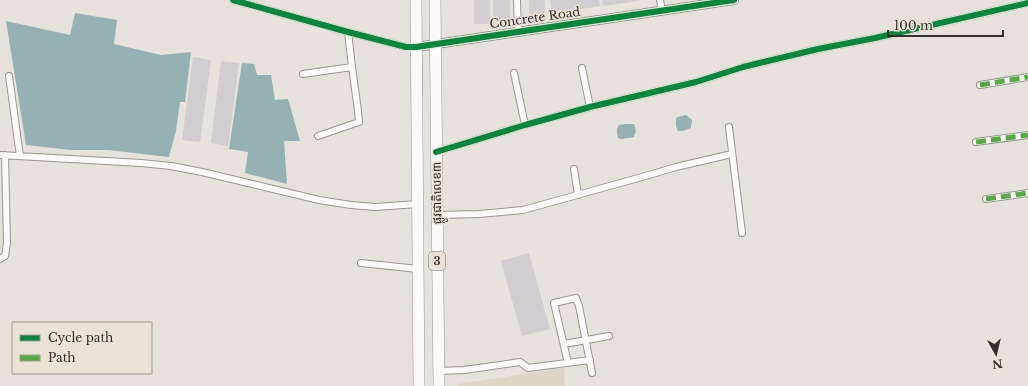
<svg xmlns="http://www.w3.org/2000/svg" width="1028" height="386" viewBox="0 0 1028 386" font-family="'Libre Baskerville','Noto Sans Khmer',serif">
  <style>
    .education { fill: #dfd5c7 }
    .water { fill: #95b1b4 }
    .building { fill: #d2cdd0 }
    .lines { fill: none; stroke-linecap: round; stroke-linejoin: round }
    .minor-casing { stroke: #9a9792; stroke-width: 8 }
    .tertiary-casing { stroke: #9a9792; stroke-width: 10 }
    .trunk-casing { stroke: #9a9792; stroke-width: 12 }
    .minor { stroke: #fbfaf9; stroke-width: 6 }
    .tertiary { stroke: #fbfaf9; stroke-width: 8 }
    .trunk { stroke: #fbfaf9; stroke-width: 11 }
    .quiet { stroke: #54ab44; stroke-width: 5; stroke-dasharray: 10 5; stroke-linecap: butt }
    .cycleway-casing { stroke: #eae2d6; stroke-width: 8 }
    .cycleway { stroke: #00873e; stroke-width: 6 }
    .labels { text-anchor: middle; stroke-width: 3.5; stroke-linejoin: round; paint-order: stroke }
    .shield { fill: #eae2d6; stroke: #6a655e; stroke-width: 1 }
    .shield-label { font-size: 11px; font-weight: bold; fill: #33302b }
    .street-label { font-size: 12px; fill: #33302b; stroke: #eae2d6 }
  </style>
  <rect width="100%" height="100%" fill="#e6e1da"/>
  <path class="education" d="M564 368 565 386H458V384Z"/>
  <path class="water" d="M75 13 117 20 114 44 161 55 191 52 185 102H180L176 131 169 157 108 150H71L26 145 6 21 70 35Z
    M242 63 254 64 257 75H271L275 100 288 99 300 141H284L287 184 245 173 248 152 229 149Z
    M686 115 692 120 691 128 683 131H678L676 126V118L678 117Z
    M625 124H634L636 131 634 137 621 139 618 138 617 133V129L619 125Z"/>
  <path class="building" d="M474 0H490V24H474Z
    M493 0H510V20H493Z
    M529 0H545V14H529Z
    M550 0H599L600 6 552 14Z
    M602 0H638V1L603 6Z
    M193 57 211 60 200 142 182 140Z
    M221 61 239 63 228 146 211 143Z
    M529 253 550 329 522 336 501 261Z"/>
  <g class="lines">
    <defs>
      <path id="minor" d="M233 0 348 32 406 47H416
        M517 0 518 32
        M660 0 662 11
        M582 68 590 107
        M514 73 525 125
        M303 74 352 67
        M9 76 20 156
        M980 85 1028 77
        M729 127 742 233
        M318 136 359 122 358 111 352 67 348 32
        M976 142 1028 135
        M436 152 525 125 590 107 696 82 743 67 818 49 875 38 1028 3
        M0 155 141 163 171 166 202 172 319 200 351 205 375 207 418 204
        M574 169 578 195
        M986 199 1028 193
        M437 215 479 214 523 210 642 177 676 167 732 154
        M0 259 5 256 7 243 5 155
        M361 263 418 269
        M564 344 609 336
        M568 363 554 303 576 298 579 306 592 373
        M439 371 464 370 520 362 528 368 590 360"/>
      <path id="tertiary" d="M416 47 734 0"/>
      <path id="trunk" d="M416 0 419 386
        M435 0 439 386"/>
    </defs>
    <use href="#minor" class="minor-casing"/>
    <use href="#tertiary" class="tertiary-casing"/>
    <use href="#trunk" class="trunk-casing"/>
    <use href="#minor" class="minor"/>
    <use href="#tertiary" class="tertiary"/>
    <use href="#trunk" class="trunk"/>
    <path class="quiet" d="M980 85 1028 77
      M976 142 1028 135
      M986 199 1028 193"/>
    <defs>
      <path id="cycleway" d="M233 0 348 32 406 47H416L734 0
        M436 152 525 125 590 107 696 82 743 67 818 49 875 38 1028 3"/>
    </defs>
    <use href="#cycleway" class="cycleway-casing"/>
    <use href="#cycleway" class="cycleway"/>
  </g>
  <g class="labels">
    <rect class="shield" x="429" y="252" width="16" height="18" rx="3"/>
    <g class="shield-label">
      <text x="437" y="265">3</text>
    </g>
    <g class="street-label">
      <text transform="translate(535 18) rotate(-8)" y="4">Concrete Road</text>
      <text transform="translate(437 193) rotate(-91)" y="4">ផ្លូវជាតិលេខ៣</text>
    </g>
  </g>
  <rect x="12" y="322" width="140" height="52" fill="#eae2d6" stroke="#a19b92"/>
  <rect x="20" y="335" width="20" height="6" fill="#00873e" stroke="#a19b92"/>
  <text x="48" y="342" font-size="12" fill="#33302b">Cycle path</text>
  <rect x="20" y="355" width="20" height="6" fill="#54ab44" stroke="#a19b92"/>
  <text x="48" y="362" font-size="12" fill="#33302b">Path</text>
  <g transform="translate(996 354) rotate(172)" stroke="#eae2d6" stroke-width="3" paint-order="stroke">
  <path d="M0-3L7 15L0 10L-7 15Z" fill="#33302b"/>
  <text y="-6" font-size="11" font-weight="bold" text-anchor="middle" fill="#33302b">N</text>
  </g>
  <path d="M888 30v6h115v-6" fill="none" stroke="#33302b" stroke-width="2"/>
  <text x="894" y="30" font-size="12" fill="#33302b" stroke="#eae2d6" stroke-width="3" paint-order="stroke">100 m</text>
</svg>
